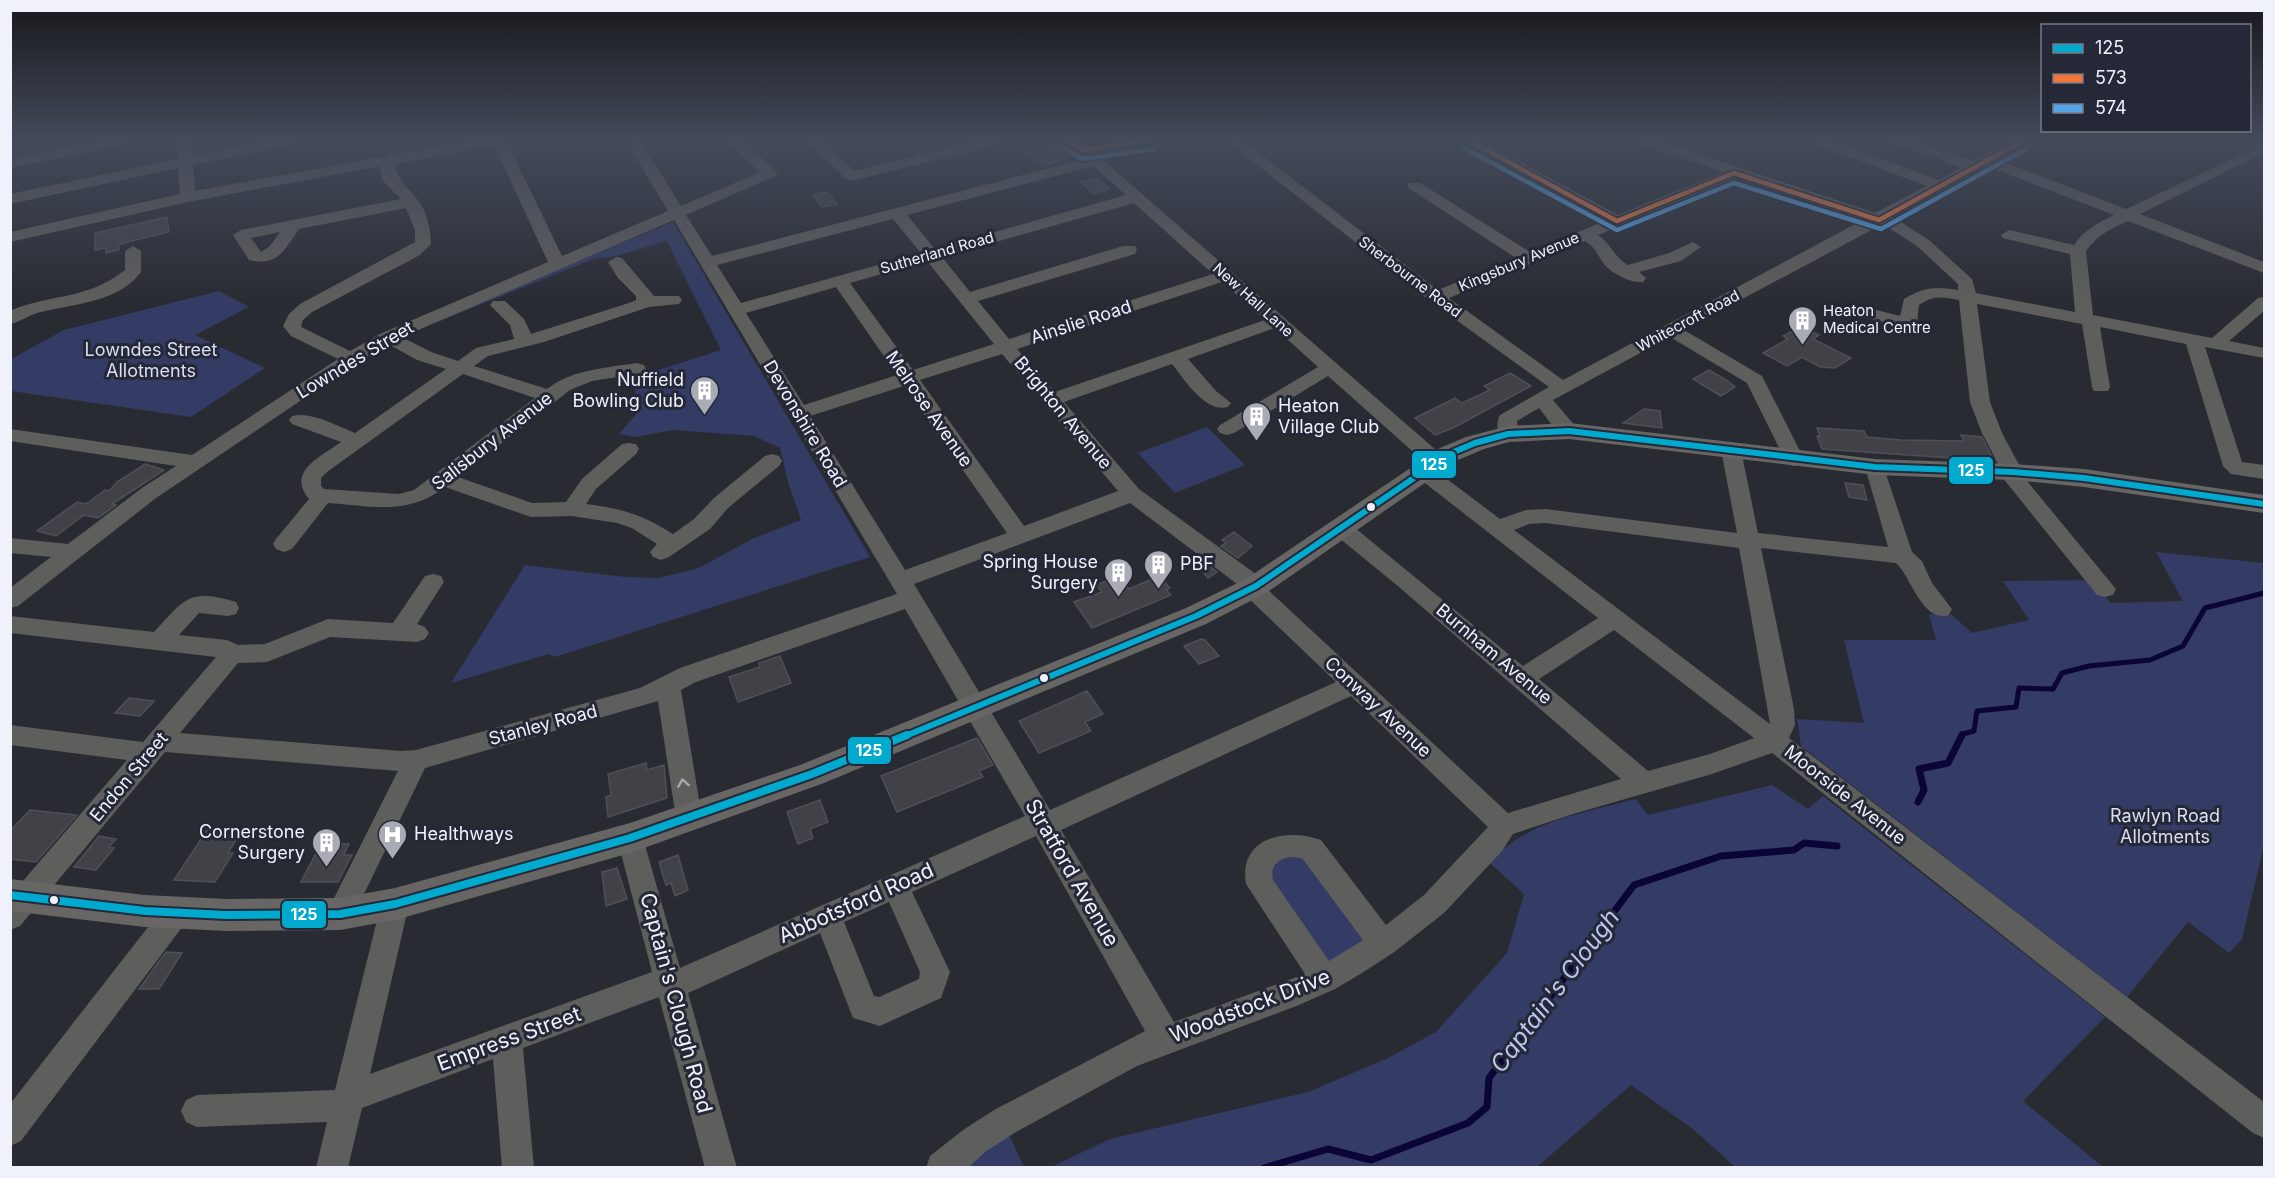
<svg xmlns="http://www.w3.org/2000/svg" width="2275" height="1178" viewBox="0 0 2275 1178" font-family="Inter,sans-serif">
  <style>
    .green { fill: #343b65 }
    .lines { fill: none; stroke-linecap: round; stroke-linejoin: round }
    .stream-far1 { stroke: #0a0437; stroke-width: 5 }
    .stream { stroke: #0a0437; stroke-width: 7 }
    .building { fill: #404248; stroke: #4e5057; stroke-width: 1.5 }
    .minor { fill: #5e5e5c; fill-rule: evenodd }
    .major { fill: #676665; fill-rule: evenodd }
    .bus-1-far1-casing { stroke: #252836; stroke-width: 10 }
    .bus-1-casing { stroke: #252836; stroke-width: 12 }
    .bus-2-casing { stroke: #252836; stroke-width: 8 }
    .bus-3-casing { stroke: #252836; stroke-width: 8 }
    .bus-1-far1 { stroke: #00a9ce; stroke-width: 6 }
    .bus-1 { stroke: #00a9ce; stroke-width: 8 }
    .bus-2 { stroke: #f5763a; stroke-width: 4.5 }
    .bus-3 { stroke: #53a3e8; stroke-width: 4.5 }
    .oneway { stroke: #a6a8ac }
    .bus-dot { fill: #eff2fb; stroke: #252836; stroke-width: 2 }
    .labels { text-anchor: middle; stroke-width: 6; stroke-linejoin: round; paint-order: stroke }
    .far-street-label { font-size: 15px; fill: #eff2fb; stroke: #252836 }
    .far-poi-label { font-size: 15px; fill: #eff2fb; stroke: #252836; text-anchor: start }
    .street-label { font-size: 18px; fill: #eff2fb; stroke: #252836 }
    .park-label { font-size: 18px; fill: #dadff6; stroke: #252836 }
    .poi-label { font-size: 18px; fill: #eff2fb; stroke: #252836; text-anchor: end }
    .near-street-label { font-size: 21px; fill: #eff2fb; stroke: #252836 }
    .near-water-label { font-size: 24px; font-style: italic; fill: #bac5f0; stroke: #252836 }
    .line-badge { stroke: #252836; stroke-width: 2 }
    .badge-label { font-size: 16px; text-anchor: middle; font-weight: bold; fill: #fff }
  </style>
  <rect width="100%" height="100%" fill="#292b32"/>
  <path class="green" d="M673 222 870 557 555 657 549 654 451 683 525 565 625 577 659 578 699 568 752 539 801 520 788 482 780 448 754 436 673 430 635 437 619 434 637 413 634 378 721 350 667 241C646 246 616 259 596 258L435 323 436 319Z
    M219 291 249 307 195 335 265 368 191 417 11 391V359L64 330Z
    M1207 427 1245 465 1175 493 1138 453Z
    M2156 552 2264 563V845L2242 939 2229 953 2188 922 2127 997 1801 746 1797 719 1864 723 1844 640H1936L1929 614 1952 615 1972 633 2029 620 2003 581 2092 580 2111 603 2183 601Z
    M1772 785 1808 809 1823 796 2105 1017 2023 1101 2103 1167H1735L1693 1129 1631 1085 1537 1167 1049 1168 1110 1139 1308 1092 1388 1058 1436 1032 1507 953 1524 894 1490 863C1524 821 1585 813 1635 799L1648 815Z
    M1300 852 1367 937 1329 964 1272 887 1269 862Z
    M1007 1130 1024 1167 958 1168Z"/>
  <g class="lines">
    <path class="stream-far1" d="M1962 737 1963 734 1974 731 1977 711 2016 707 2019 688 2053 689 2062 673 2089 666 2150 660 2183 646 2205 608 2264 593"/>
    <path class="stream" d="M1918 802 1924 790 1919 769 1948 763 1962 735
      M1264 1168 1328 1149 1371 1160 1468 1123 1487 1107 1489 1078 1634 885 1721 856 1794 850 1804 843 1837 846"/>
  </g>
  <path class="building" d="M1053 144 1072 157 1045 166 1026 152Z
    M1097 178 1109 189 1093 194 1081 182Z
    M827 192 837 204 822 207 813 195Z
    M167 217 169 232 127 242 119 245V250L106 253V248L95 250V233Z
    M1801 326 1819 335 1813 339 1851 358 1835 368 1820 367 1802 357 1787 366 1763 353 1788 339 1783 336Z
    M1709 370 1728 381 1735 387 1721 396 1693 379Z
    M1510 373 1531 386 1453 428 1435 435 1415 418 1455 398 1462 403 1490 390 1484 386Z
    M1644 409 1660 411 1662 428 1623 423Z
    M1817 428 1864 431 1867 437 1901 440 1964 441 1961 435 1982 437 1994 461 1822 449 1817 436H1820Z
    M145 464 164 470 112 504 116 505 98 518 84 515 56 536 37 531 77 502 86 504 105 490 109 491 117 482Z
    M1845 483 1863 485 1867 500 1849 497Z
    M1234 532 1252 546 1238 558 1221 546 1226 543 1222 540Z
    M1200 559 1217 572 1208 578 1194 562Z
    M1119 576 1129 589 1159 576 1170 588 1166 590 1171 595 1092 628 1074 602 1102 592 1096 585Z
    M1201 639 1205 640 1219 656 1199 664 1184 646Z
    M780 656 791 683 738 702 729 677 760 667 759 663Z
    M1087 691 1103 714 1085 722 1091 731 1039 753 1019 721Z
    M129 698 154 701 140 716 115 713Z
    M977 738 993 765 979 771 983 777 897 812 881 776Z
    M646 763 647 770 664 765 667 798 608 817 606 797 611 795 608 774Z
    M820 800 828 822 810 829 813 838 798 844 787 812Z
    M30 810 77 815 36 862 10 859V831Z
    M207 830 241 832 228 853H233L215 882 174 880Z
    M99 836 116 839 109 847 114 848 96 870 74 867Z
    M328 844H349L344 855H352L338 882H301L315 855 322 854Z
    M678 855 688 890 675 896 671 883 666 885 659 862Z
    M617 868 627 899 606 906 602 872Z
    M166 952 182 953 159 989H139Z"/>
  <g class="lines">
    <path class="minor" d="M103 140H132L125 144 10 168V159Z
      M177 140H191L193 156 271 140H300L293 144 193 165 195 191 473 140H506L562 256 668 211 626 140H640L681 206 760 172 726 140H742L775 170 778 173 775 176 686 215 712 256 1084 159 1061 140H1078L1085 145 1121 140H1160L1153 144 1095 153 1444 457 1447 462 1444 467H1431L1500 519 1526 510 1545 509 1737 533 1721 450 1724 445 1731 444 1738 445 1741 450 1758 533 1888 547 1865 467 1868 462 1875 460 1882 462 1912 552 1922 561 1932 583 1952 609 1949 615C1922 623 1912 578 1896 563L1761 548 1794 709 1795 725 1789 738 2264 1102V1138L2253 1133 1772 753 1712 774 1573 814 1513 834 1502 851 1444 913 1393 953 1362 973 1335 989 1299 1005 1137 1066 1016 1132 985 1152 968 1168H926L930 1156 963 1130 994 1110 1145 1031 1036 836 912 892 950 972 941 998 880 1026 853 1018 820 933 688 993 737 1168H705L659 997 523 1048 534 1168H502L493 1059 362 1108 348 1168H316L327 1122 197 1127 186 1122 181 1111 186 1100 197 1095 335 1090 381 904 385 895 395 891 405 895 409 904 370 1074 652 972 617 838 621 830 630 826 639 830 643 838 680 968 1025 816 905 609 696 682 681 690 702 818 698 826 689 829 680 826 676 818 658 701 425 768 350 923 340 927 330 923 326 914 398 771 165 752 20 926 10 930V896L127 760 10 745V725L143 742 216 657 10 633V616L154 632C185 599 188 588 236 602L239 608 236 614 228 616 199 613 179 635 227 640 238 645 265 644 328 619 393 623 425 576 433 574 441 576 444 582 417 624 425 627 429 633 425 639 417 642 330 637 267 662 238 663 180 733 402 751 416 750 640 688 680 668 897 594 674 220 402 337 431 352 458 361 476 348 514 339 510 325 490 305 493 301H505L524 319 531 334 632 302 636 300V296L618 278 608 262 616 257 622 258 654 296H679L682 300 679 304 649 307 544 342 488 356 474 366 547 389C573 369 606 368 637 363L644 365 646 369 644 373 592 381 570 390 458 477 532 503 566 502 582 479 622 444 629 443 636 444 639 449 636 454 596 489 586 504C623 509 641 514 673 534L694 519 714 498 765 456 772 454 779 456 782 461 779 466 728 508 710 529 669 557 661 560 653 557 650 552 657 544 632 528 617 523 572 516 531 517 445 487C407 516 373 506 328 503L292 549 284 552 276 549 273 544 276 539 309 499C286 471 321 457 341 442L292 424 289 420 292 416C311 411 337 426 355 433L446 369 417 360 388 344 358 362 156 498 18 606 10 608V588L51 557 10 553V538L68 544 142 488 176 466 10 441V429L192 455 338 359 291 336 283 326 289 314 300 304 415 242V231L406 208 299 229C285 249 278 267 249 260L233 235 241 230 401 199 383 181 380 166 188 202 10 242V232L180 194 178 168 10 204V194L178 159ZM494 145 548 262 382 333 350 351 303 328 301 326 303 320 312 312 420 255 431 244C431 230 427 210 417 199 406 184 399 183 394 164ZM1093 166 1126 195 935 249 907 215ZM1134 203 1213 274 1009 339 978 301 1135 254 1137 250 1135 246H1123L970 292 942 257ZM893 219 921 253 741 303 717 265ZM280 232 270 246 261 252 251 238ZM927 261 994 344 913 370 850 283ZM1222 282 1265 320 1055 392 1017 349ZM836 287 897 375 804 405 746 313ZM1275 328 1318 367 1220 425 1217 429 1220 433 1227 435 1234 433 1328 376 1429 466H1416L1413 471 1416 476 1598 618 1523 666 1349 523 1341 521 1333 523 1330 528 1333 533 1399 587 1621 779 1508 813 1266 588 1264 580 1139 489 1064 402 1172 364C1185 380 1205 413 1228 407L1231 403 1216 391 1188 359ZM1002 354 1118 491 1024 526 920 380ZM463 374 535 398 414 490 399 494 324 489 321 486V478L327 472ZM904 386 1007 533 905 570 810 416ZM1130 503 1241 587 1244 594 1336 682 1050 810 914 584ZM1545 523 1739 548 1770 724 1514 530 1529 524ZM1614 630 1754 738 1710 754 1648 771 1539 679ZM1351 696 1488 827 1424 895 1386 925 1321 840C1286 827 1238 838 1246 884L1305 974 1174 1022 1061 830ZM1291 857 1302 858 1363 940 1329 961 1273 880C1270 866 1277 859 1291 857ZM889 902 920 972 919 979 879 997 874 996 844 922Z
      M806 140H822L854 171 980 140H1006L1004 143 851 181 846 179Z
      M1226 140H1242L1438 290 1516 258 1410 189 1407 186 1410 183H1420L1530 252 1605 221 1461 140H1479L1618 215 1723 172 1637 143 1635 140H1657L1875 213 1927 186 1811 143 1809 140H1830L1939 180 1961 168 1931 155 1889 143 1887 140H1911L1973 161 2013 140H2031L1999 160 2126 209 2264 144V153L2140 214 2264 262V273L2128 221C2111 229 2097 235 2086 251L2093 315 2212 338 2258 298 2264 297V311L2229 341 2264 348V358L2205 347 2242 462 2264 465V479L2231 474 2223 466 2186 344 2100 327 2110 387 2108 391H2094L2092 387 2082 324 1977 304 1990 402 2002 433 2023 472 2022 475 2116 589 2113 595 2105 597 2097 595 1998 472 2000 468 1982 433 1970 402 1959 300C1942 297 1934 295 1919 305L1917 323 1914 327 1908 328 1867 318 1864 314 1867 310 1873 309 1900 316 1904 299C1923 287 1936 286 1958 290V284L1917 246 1883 224 1684 330 1762 376 1804 459 1801 464 1794 466 1787 464 1747 383 1670 337 1553 400 1576 427 1579 431 1576 435C1559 440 1549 420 1539 408L1517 421 1518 434 1515 438 1508 440 1501 438C1497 432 1496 421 1500 415L1549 387 1430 301ZM1987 166 2114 215C2098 223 2084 230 2074 245L2009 230 2001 235 2003 238 2070 254 2075 312 1976 293 1972 279 1929 240 1893 217ZM1737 177 1863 220 1563 380 1449 298 1585 241C1599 251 1595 252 1604 264 1611 273 1632 284 1643 282L1646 278 1639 272 1681 261 1701 247 1693 242 1669 253 1628 265C1614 257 1612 245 1598 235Z
      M133 246 141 251V272C119 302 74 304 41 312 30 314 21 322 10 324L12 310C53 293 85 301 125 270V251Z
      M176 900 186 904 190 913 186 922 21 1141 10 1146V1104L166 904Z"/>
    <path class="major" d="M1569 423 1875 459 2013 464 2084 469 2264 495V513L2084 487 2013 480 1875 475 1569 439 1509 442 1484 449 1458 460 1266 593 1206 624 824 783 630 853 395 920 340 930 226 931 145 927 10 911V879L145 895 226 899 340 898 395 888 630 823 800 765 1186 608 1246 579 1440 448 1466 437 1508 426Z"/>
    <defs>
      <path id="bus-1-far1" d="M903 737 1196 616 1256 586 1449 454 1475 443 1508 434 1569 431 1875 467 2013 472 2084 478 2264 504"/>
      <path id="bus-1" d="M10 895 145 911 226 915 340 914 395 904 630 838 812 774 907 735"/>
      <path id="bus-2" d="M1068 140 1083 150 1152 140
        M1468 140 1617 221 1734 173 1879 220 2024 140"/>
      <path id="bus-3" d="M1063 147 1082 159 1154 149
        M1464 148 1617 230 1734 183 1881 229 2028 148"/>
    </defs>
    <use href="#bus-1-far1" class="bus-1-far1-casing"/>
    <use href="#bus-1" class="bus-1-casing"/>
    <use href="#bus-2" class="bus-2-casing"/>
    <use href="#bus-3" class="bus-3-casing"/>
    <use href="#bus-1-far1" class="bus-1-far1"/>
    <use href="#bus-1" class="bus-1"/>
    <use href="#bus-2" class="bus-2"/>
    <use href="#bus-3" class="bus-3"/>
  </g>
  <defs><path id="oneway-chevron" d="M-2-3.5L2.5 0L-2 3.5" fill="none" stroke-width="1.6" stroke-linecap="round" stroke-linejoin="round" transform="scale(1.5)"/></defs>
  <use class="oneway" href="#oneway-chevron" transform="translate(683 783) rotate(-99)"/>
  <linearGradient id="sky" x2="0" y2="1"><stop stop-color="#17181c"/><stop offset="0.46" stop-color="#434a5a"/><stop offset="1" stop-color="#434a5a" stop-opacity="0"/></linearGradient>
  <rect width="2275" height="305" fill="url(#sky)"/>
  <defs>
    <symbol id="building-pin" viewBox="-11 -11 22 30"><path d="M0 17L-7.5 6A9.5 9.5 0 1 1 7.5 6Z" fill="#aaacb5" stroke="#252836"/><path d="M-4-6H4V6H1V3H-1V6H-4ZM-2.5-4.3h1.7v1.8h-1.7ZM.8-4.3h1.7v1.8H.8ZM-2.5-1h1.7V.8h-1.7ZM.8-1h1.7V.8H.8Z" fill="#fff"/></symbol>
    <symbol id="hospital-pin" viewBox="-11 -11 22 30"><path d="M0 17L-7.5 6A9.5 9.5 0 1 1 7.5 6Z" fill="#aaacb5" stroke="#252836"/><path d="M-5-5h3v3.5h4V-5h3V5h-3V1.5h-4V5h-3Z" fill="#fff"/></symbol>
  </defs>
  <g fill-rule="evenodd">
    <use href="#building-pin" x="1786" y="304" width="33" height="45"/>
    <use href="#building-pin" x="688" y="374" width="33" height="45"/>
    <use href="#building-pin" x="1240" y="400" width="33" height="45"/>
    <use href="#building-pin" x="1142" y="548" width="33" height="45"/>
    <use href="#building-pin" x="1102" y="556" width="33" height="45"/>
    <use href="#hospital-pin" x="376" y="818" width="33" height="45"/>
    <use href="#building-pin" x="310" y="826" width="33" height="45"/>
  </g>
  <g class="bus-dot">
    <circle cx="1371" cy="507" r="5"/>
    <circle cx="1044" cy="678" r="5"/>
    <circle cx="54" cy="900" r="5"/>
  </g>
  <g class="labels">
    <g class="far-street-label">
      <text transform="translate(937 253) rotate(-16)" y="5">Sutherland Road</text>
      <text transform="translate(1519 262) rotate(-23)" y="5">Kingsbury Avenue</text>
      <text transform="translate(1410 277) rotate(37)" y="5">Sherbourne Road</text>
      <text transform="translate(1253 300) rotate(42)" y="5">New Hall Lane</text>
      <text transform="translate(1688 321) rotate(-28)" y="5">Whitecroft Road</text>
    </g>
    <g class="far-poi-label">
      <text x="1823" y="316">Heaton<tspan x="1823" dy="17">Medical Centre</tspan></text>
    </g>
    <g class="street-label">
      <text transform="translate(1081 322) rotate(-18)" y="6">Ainslie Road</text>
      <text transform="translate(355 360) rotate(-31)" y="6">Lowndes Street</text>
      <text transform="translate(929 409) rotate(55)" y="6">Melrose Avenue</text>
      <text transform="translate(1063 413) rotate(50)" y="6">Brighton Avenue</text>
      <text transform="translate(805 424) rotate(59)" y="6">Devonshire Road</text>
      <text transform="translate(492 441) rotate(-38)" y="6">Salisbury Avenue</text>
      <text transform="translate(1494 654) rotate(40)" y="6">Burnham Avenue</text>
      <text transform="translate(1378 707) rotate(43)" y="6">Conway Avenue</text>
      <text transform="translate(543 725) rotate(-15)" y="6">Stanley Road</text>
      <text transform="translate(129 777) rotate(-50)" y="6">Endon Street</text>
      <text transform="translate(1845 795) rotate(38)" y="6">Moorside Avenue</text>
    </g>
    <g class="park-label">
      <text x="151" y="356">Lowndes Street<tspan x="151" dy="21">Allotments</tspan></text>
      <text x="2165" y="822">Rawlyn Road<tspan x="2165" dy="21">Allotments</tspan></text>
    </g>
    <g class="poi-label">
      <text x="684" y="386">Nuffield<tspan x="684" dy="21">Bowling Club</tspan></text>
      <text x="1278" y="412" text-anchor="start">Heaton<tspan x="1278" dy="21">Village Club</tspan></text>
      <text x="1098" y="568">Spring House<tspan x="1098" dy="21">Surgery</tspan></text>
      <text x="1180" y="570" text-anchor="start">PBF</text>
      <text x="305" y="838">Cornerstone<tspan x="305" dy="21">Surgery</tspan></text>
      <text x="414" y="840" text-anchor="start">Healthways</text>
    </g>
    <g class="near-street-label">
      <text transform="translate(1072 873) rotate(60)" y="7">Stratford Avenue</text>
      <text transform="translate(856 903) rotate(-24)" y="7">Abbotsford Road</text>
      <text transform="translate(676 1003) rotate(75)" y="7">Captain's Clough Road</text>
      <text transform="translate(1250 1006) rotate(-21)" y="7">Woodstock Drive</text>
      <text transform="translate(509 1039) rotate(-20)" y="7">Empress Street</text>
    </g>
    <g class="near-water-label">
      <text transform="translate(1555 991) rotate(-53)" y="8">Captain's Clough</text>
    </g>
  </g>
  <g class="line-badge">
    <rect x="1411" y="450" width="46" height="29" rx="6" fill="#00a9ce"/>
    <rect x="1948" y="456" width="46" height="29" rx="6" fill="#00a9ce"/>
    <rect x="847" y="736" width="45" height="29" rx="6" fill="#00a9ce"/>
    <rect x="281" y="900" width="46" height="29" rx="6" fill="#00a9ce"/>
  </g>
  <g class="badge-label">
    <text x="1434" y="470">125</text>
    <text x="1971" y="476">125</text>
    <text x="869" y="756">125</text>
    <text x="304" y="920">125</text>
  </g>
  <rect width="2275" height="1178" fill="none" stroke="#eff2fb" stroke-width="24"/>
  <rect x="2041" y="24" width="210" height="108" fill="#252836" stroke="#767985" stroke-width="1.5"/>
  <rect x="2053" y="44" width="30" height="9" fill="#00a9ce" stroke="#767985" stroke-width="1.5"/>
  <text x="2095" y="54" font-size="18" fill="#eff2fb">125</text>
  <rect x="2053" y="74" width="30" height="9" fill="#f5763a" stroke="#767985" stroke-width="1.5"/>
  <text x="2095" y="84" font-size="18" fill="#eff2fb">573</text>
  <rect x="2053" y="104" width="30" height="9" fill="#53a3e8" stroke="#767985" stroke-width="1.5"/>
  <text x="2095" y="114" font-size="18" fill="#eff2fb">574</text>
</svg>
